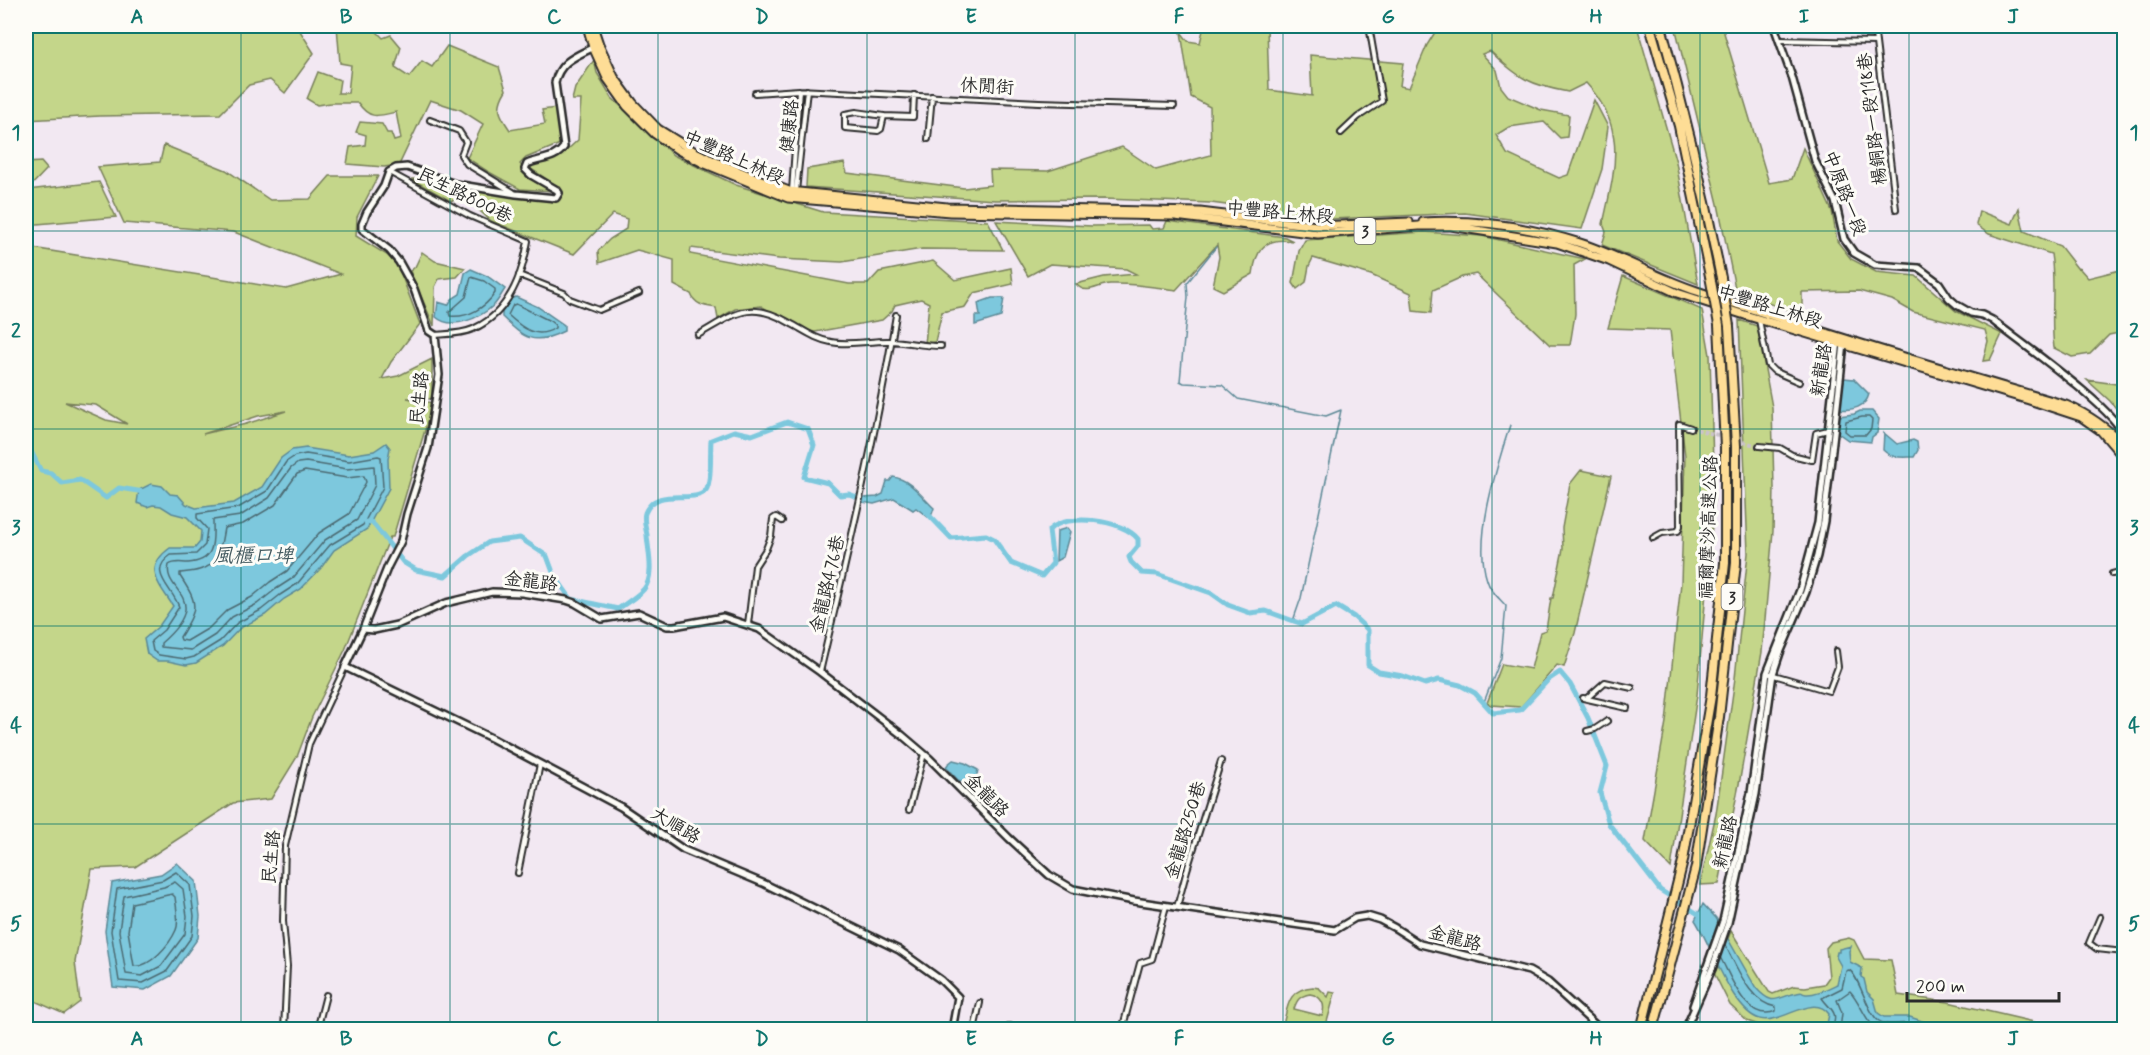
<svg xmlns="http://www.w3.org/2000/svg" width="2150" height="1055" viewBox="0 0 2150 1055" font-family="Mynerve,'LXGW WenKai TC',sans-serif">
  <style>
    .green { fill: #c4d68a; stroke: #78805a; stroke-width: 1.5; fill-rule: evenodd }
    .water { fill: #7dc8dd; stroke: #5c8996; stroke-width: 1.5 }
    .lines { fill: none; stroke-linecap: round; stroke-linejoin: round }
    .shore { stroke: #4c6a72; stroke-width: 1.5 }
    .stream { stroke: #5c8996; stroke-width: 1.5 }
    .canal { stroke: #7dc8dd; stroke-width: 5 }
    .minor-tunnel { stroke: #cac2ca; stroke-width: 4; stroke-dasharray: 4 2; stroke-linecap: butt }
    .minor-casing { stroke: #2b2b2b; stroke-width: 8 }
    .tertiary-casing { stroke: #2b2b2b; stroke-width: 10 }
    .primary-casing { stroke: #2b2b2b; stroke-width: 11 }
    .motorway-casing { stroke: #2b2b2b; stroke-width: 12 }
    .minor { stroke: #fdfcf7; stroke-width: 4 }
    .tertiary { stroke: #fdfcf7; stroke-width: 5 }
    .primary { stroke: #fedd96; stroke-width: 7 }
    .motorway { stroke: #fedd96; stroke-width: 8 }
    .motorway-bridge-casing { stroke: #2b2b2b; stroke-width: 12; stroke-linecap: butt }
    .motorway-bridge { stroke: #fedd96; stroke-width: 8 }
    .grid { fill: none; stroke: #0f766e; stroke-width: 1.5; stroke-opacity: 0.55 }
    .labels { text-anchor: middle; stroke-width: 6; stroke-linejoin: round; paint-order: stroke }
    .shield { fill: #fdfcf7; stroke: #6a6a68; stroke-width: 1.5 }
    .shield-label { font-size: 16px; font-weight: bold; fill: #2b2b2b }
    .street-label { font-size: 18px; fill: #2b2b2b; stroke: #fdfcf7 }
    .water-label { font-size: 20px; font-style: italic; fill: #445a60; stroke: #fdfcf7 }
    .neatline { fill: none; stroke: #0f766e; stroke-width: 2 }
    .grid-label { font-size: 20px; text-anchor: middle; font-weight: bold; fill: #0f766e }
  </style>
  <rect width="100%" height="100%" fill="#f2e8f2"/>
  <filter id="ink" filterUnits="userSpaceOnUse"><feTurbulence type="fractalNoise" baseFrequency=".0167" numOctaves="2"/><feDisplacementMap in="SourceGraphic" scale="12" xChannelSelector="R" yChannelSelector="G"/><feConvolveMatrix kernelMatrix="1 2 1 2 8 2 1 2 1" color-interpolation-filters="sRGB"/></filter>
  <g filter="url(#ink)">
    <path class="green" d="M26 26H297L314 53 285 93 270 80 249 85 220 114 100 116 26 120Z
      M337 26H371L383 38 391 35 401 47 395 68 409 77 422 61 432 67 447 46 499 67 506 90C495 108 499 114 510 130L545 124 542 110 556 108 560 144 526 158 520 164 526 171 551 185 553 191 520 189 487 171 467 158 483 124 461 110 430 100 399 165 384 167 347 164 350 147 365 145 366 135 356 132 360 122 382 124 387 133H391L394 141 401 139 396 112C378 116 370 120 358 103H331L317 105 307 99 318 72 340 80 338 93H348L351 65 340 63Z
      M1204 26H1267L1269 90 1312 96 1310 55 1403 63 1400 86 1409 88 1427 45 1437 29 1450 26H1637L1676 162 1698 284 1602 245 1606 232 1603 224C1615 169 1628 128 1586 83L1568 92C1530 85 1518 78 1490 51L1482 54 1497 70 1501 87 1508 96 1541 110 1569 115 1567 137 1560 138 1544 122 1509 127 1496 135 1507 154 1559 178 1568 175 1594 100 1608 127 1602 169 1582 229 1465 213 1331 219 1211 203 1104 199 995 200 806 187 807 169 844 163 847 173 964 188 991 185 990 170 1048 171 1122 147 1156 170 1211 155 1210 107 1191 97 1181 32 1188 41 1200 43Z
      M1675 26H1722L1769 183 1792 179 1803 148 1832 211 1837 241 1851 259 1876 272 1916 276 1956 311 2002 334 1990 360 1983 361 1988 341 1985 330 1913 312 1892 300 1859 291 1802 292V314L1736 293 1718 204Z
      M594 60 597 73 612 98 673 155 736 185 823 212 988 221 1003 250 922 249 842 262 779 259 691 248 690 254 849 284H868L879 272 933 261 955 280 1011 268 1013 284 974 293 965 307 942 312 935 342 925 344 929 303 921 299 895 305 892 311 882 320 815 332 802 330 761 306 735 309 718 319 716 308C705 306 695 305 691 294L674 285V260L637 250 599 263 598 251 610 239 626 229 627 219 613 214 574 254 491 221 470 202 449 200 411 179H426L498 194 557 198 559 187 531 169 533 162 567 150 578 140 581 100H572L575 88Z
      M164 145 226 170 270 200 310 199 330 176H378L357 217 356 236 387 255 398 266 420 324 391 362 382 379 398 376 432 359V399L407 398 433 403 393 537H390L345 650 312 717 297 757 271 799 233 803 135 867 92 869 75 962 80 1002 64 1014 28 998 26 1001V247L286 289 341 274 234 232 124 223 98 167 160 162ZM65 402 96 405 127 424 106 420ZM286 411 246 424 203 434 258 416Z
      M41 162 47 169 27 190 99 182 116 217 26 225V163Z
      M2019 208 2024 231 2060 246 2077 268 2080 269 2088 278 2124 269V332L2109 335 2090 354 2072 357 2054 348C2050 316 2056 285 2051 254L1989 234 1976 225 1979 211 2012 224Z
      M996 221 1092 226 1149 225 1152 229 1164 228 1167 221 1285 237 1293 241C1266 237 1256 248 1253 274L1223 291 1213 286 1219 257 1217 245 1176 290C1154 287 1133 283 1110 284 1097 285 1086 296 1076 284L1104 277 1136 274 1126 269 1050 264 1028 276Z
      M1424 232 1482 236 1585 259 1574 265 1575 314 1570 345H1550L1476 274 1462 277 1433 290 1431 313 1413 311 1411 293 1371 275 1313 258 1309 266 1306 282 1297 289 1293 283 1299 251 1305 240Z
      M422 252 435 261 465 268 457 277 439 279 435 287 434 326 410 271 415 267Z
      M1623 276 1702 310 1710 355 1714 502 1697 695 1671 868 1645 841 1666 722 1681 583 1685 456 1670 330 1608 328Z
      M1739 320 1757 326 1772 407 1774 488 1773 531 1762 652 1740 779 1719 884 1700 885 1716 814 1735 678 1748 553Z
      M2087 380 2124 385V413H2120L2110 401Z
      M1581 470 1611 476 1575 633 1564 667 1557 665 1521 707 1491 705 1487 703 1502 664 1531 669 1540 632 1546 630 1551 598H1553L1563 549 1562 528 1570 484Z
      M1731 931 1769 992 1773 994 1794 986 1805 987 1824 984 1829 977 1826 948 1831 942 1849 938 1854 940 1864 959 1891 960 1898 995 1948 1002 2034 1022 2047 1029H1771L1747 1021 1730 1005 1714 973Z
      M1313 987 1319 988 1328 997 1330 992 1335 993 1325 1029H1282C1288 1008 1286 989 1313 987ZM1310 994C1322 996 1326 1005 1322 1016L1294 1009C1297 999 1300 996 1310 994Z"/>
    <path class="water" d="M471 269 487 276 505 289C501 295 498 301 494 305 480 318 452 331 436 317L438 302 448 305 452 299 460 294 465 273Z
      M516 297 538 307 564 325V331C534 346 525 339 502 317V310L509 299Z
      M992 298H1004L1001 317 975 325V316H980L978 303Z
      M1844 378 1854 379 1869 394C1866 407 1852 411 1840 409Z
      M1860 411H1872L1879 419 1877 433 1872 437 1871 442 1848 440 1838 433 1839 416 1854 414Z
      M1884 433 1897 444 1913 440 1917 442 1918 450 1914 457C1902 457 1892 459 1883 450Z
      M386 443 390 448 388 459 389 488 367 529 334 550 321 568 301 589 284 599 265 615 240 628 223 646 196 663 186 665 168 661H157L147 654 144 639 159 626 173 606C159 584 142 568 170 548H195L200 542 201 531 187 517 172 513 161 506 153 505 147 507 137 503 139 490 151 484 162 486 170 494 178 495 186 504 196 508 234 503 262 487 281 458 292 450 306 448 349 455 374 451Z
      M893 477C910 479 922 497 934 508L932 514 928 517 916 508 913 510 894 498 874 504 862 502 864 498 877 497 883 494 887 481H890Z
      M1067 528 1070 532 1063 557 1056 561 1057 531Z
      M953 760 965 763 978 770 976 778 968 784 958 780 946 767 948 764Z
      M177 863 196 881 200 916 198 938 171 976 145 990 113 987 105 931 112 883 161 874Z
      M1703 904 1716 918 1756 988C1774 1008 1776 997 1797 993 1805 991 1799 993 1806 994 1816 995 1829 988 1837 984L1841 966 1836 957 1837 952H1839V949L1851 946 1849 951 1850 962 1862 968 1861 977 1864 979 1867 992 1874 999 1878 1013 1884 1017H1910L1934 1025 1959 1029H1826L1829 1014C1813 992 1782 1025 1760 1019 1732 1012 1711 944 1695 920Z"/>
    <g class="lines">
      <path class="shore" d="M471 277 484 281 495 289V293C485 308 468 318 450 316L449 312 466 297Z
        M516 304 550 321 555 325V328C537 340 522 328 508 315L513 305Z
        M1862 417H1869L1872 420 1871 429 1866 435H1850L1845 431 1846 421Z
        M306 454 349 461 378 456 381 457 383 487 363 525 330 545 297 584 280 595 261 610 237 623 220 641 194 657 186 659 159 655 153 651 151 641 164 630 179 607C173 588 146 572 171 555L196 554 205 545 207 529 197 518V514L238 508 267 491 286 462 295 456Z
        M306 462 347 469 374 466 375 485 357 520 325 540 293 578 276 589 257 604 232 617 215 635 191 650 161 647V643C214 597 162 592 169 565 175 561 181 563 188 563 217 561 213 540 213 520L240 516 269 498 291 468 298 463Z
        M305 471 347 478 364 476 366 482 349 514 319 533 287 571 270 582 252 597 227 610 209 628 187 641 181 640 180 637C198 608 199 605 180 576V573C186 572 193 572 199 570 220 566 221 544 224 528L243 524 275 505 297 474Z
        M176 872 190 885 194 916 192 936 167 971 143 983 119 981 111 931 117 889 163 880Z
        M175 882 183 889 187 916 185 934 161 966 142 976 126 974 119 931 124 896 164 887Z
        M172 894 175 897C176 907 180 921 176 930 170 944 150 968 134 966L128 931 132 903Z
        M1720 957C1732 978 1746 1023 1776 1011V1007C1749 1003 1737 966 1725 945
        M1832 1030C1839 1010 1831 1011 1822 998L1842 988 1846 971 1849 970C1859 975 1867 1013 1879 1021 1888 1027 1901 1022 1911 1024 1918 1025 1923 1027 1929 1030
        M1840 1030 1842 1013 1837 1000 1850 991C1861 1003 1864 1020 1878 1030"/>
      <path class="stream" d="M1216 247 1187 283 1188 297 1180 381 1184 383 1222 385 1238 399 1326 416 1341 410 1301 598 1293 621
        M1484 702 1501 658 1506 606C1499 598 1490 591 1487 580 1473 539 1497 466 1510 425"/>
      <path class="canal" d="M26 447 30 449 41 471 51 473 62 483 80 480 106 498 119 488 144 492
        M926 512 951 538 986 535 994 539 1011 563 1042 576 1053 563 1049 530C1067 512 1123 520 1138 539V546L1129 557 1131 562 1142 573 1157 574 1211 593 1228 605 1250 613 1266 611 1302 624 1336 606 1354 617 1368 630V665L1379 672 1403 676 1425 684 1439 680 1460 685 1475 693 1493 713 1520 710 1548 680 1560 672 1570 684 1588 718 1607 766 1600 793 1609 824 1660 890 1703 917
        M366 522H371L375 526 403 562 416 570 445 576 468 556 489 542 520 538 547 556 554 575 571 599 618 609C626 603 637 597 644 589 655 575 648 551 647 535 646 529 643 519 645 513 657 484 694 506 706 490 712 481 710 451 711 440L734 431 752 435 787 422 808 429 814 445 804 477 828 483 840 495 849 494 865 500"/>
      <path class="minor-tunnel" d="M1691 428 1759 446"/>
      <defs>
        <path id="minor" d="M1874 26 1896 209
          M1779 40 1876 42
          M755 93 799 90 1039 102 1174 106
          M884 116 881 129 878 131 845 128V114L856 112 884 116 913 117 914 95
          M430 120 459 131 466 142 461 155 467 164 513 192
          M1341 133 1358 117 1382 101 1369 26
          M928 139 932 96
          M389 172 470 216 528 241C522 277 508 314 473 329 462 334 447 334 435 335
          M792 191 799 90
          M796 191 807 90
          M519 275 564 293 570 299 599 310 639 293
          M1759 320 1768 365 1774 371 1799 382
          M698 335C735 314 749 299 790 323 805 331 815 339 831 342 850 346 872 340 891 341 908 342 924 346 941 346
          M1759 446 1780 448 1792 455 1812 460 1816 433 1828 430
          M1653 538 1662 533 1678 531 1680 526 1679 424 1691 428
          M2112 574 2124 571
          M748 624 755 566 766 549 771 536 773 519 776 517 782 521
          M820 672C848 553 876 435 896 315
          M1767 673 1829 691 1838 667 1836 651
          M1583 698 1627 708
          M1587 698 1605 682 1632 688
          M1587 731 1595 729 1607 721
          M909 810 924 754
          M518 873 540 764
          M1177 907 1187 870 1221 761
          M2100 917 2089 943 2097 949 2124 952
          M284 1030 287 966 283 921 285 846 309 744 345 667
          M317 1030 326 995
          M974 1030 980 1003
          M1010 1030V1026
          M1122 1030 1140 963 1152 959 1166 906"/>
        <path id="tertiary" d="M1774 26 1792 77 1815 161 1835 201 1844 239 1854 253 1875 265 1919 268 1939 283 1949 298 1957 305 1971 313 1982 315 1992 320C2017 340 2120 412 2124 437
          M594 47C577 56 559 61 555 83L564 147C555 160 540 158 527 164L525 169 531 175 557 190 559 193 556 198 516 194 455 184 407 167 396 168 389 172 384 186 367 212 362 224V229L389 250 399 262 414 289 429 331 435 335 439 375 428 448 407 514 401 541 388 566 363 629 345 667 493 739 621 807 684 850 765 884 899 950 941 980 958 997 952 1030
          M363 629 374 630 397 625 446 603 492 592 522 593 566 600 575 603 602 619 639 613 667 626H674L723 617 759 629 820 672 902 735 929 758 1009 838 1049 875 1073 889 1134 901 1335 930 1355 918 1367 916 1380 920 1395 928 1420 944 1529 971 1548 982 1601 1030
          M1693 1006 1723 921 1751 793 1767 673 1800 590 1818 523 1838 341
          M1685 1030 1712 969 1728 923 1756 794 1773 674 1780 653 1806 592 1817 556 1824 521 1844 344"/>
        <path id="primary" d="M587 26 593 47 607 78 627 106 655 134 678 150 703 163 788 198 950 212 1175 216 1318 234 1419 226H1451L1557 243 1609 261 1677 293 1748 316 2029 400 2081 417 2101 431 2124 458
          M593 26 599 44 614 77 633 103 658 129 695 152 718 163 789 191 947 207 1200 212 1317 226 1409 222
          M1423 222C1475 219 1530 227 1580 243 1620 256 1657 278 1697 291 1819 332 1942 369 2066 405 2090 415 2107 427 2124 446"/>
        <path id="motorway" d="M1650 26 1679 126 1710 276
          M1661 26C1684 109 1704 193 1721 278
          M1641 1030 1683 861 1711 696 1725 563V447L1719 325
          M1653 1030 1696 867 1719 717 1736 563V446L1729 326"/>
      </defs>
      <use href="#minor" class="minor-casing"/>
      <use href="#tertiary" class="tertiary-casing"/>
      <use href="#primary" class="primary-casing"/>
      <use href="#motorway" class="motorway-casing"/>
      <use href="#minor" class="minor"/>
      <use href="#tertiary" class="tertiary"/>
      <use href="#primary" class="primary"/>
      <use href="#motorway" class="motorway"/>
      <defs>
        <path id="motorway-bridge" d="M1710 276 1719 325
          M1721 278 1729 326"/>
      </defs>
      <use href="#motorway-bridge" class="motorway-bridge-casing"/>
      <use href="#motorway-bridge" class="motorway-bridge"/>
    </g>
  </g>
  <path class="grid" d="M241 26V1030M450 26V1030M658 26V1030M867 26V1030M1075 26V1030M1283 26V1030M1492 26V1030M1700 26V1030M1909 26V1030M26 231H2124M26 429H2124M26 626H2124M26 824H2124"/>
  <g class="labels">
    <g class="shield">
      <rect x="1354.5" y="218" width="21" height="26" rx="4.5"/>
      <rect x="1721.5" y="584" width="21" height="26" rx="4.5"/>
    </g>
    <g class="shield-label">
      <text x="1365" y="237">3</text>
      <text x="1732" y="603">3</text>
    </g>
    <g class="street-label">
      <text transform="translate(987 86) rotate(3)" y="6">休閒街</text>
      <text transform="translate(1872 119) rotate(-97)" y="6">楊銅路一段118巷</text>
      <text transform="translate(789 126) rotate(-84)" y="6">健康路</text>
      <text transform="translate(734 157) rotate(24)" y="6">中豐路上林段</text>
      <text transform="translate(1845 193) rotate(69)" y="6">中原路一段</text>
      <text transform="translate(465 195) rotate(26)" y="6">民生路800巷</text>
      <text transform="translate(1280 212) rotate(5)" y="6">中豐路上林段</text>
      <text transform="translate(1770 306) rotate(17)" y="6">中豐路上林段</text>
      <text transform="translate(1821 370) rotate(-81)" y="6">新龍路</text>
      <text transform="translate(419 398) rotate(-84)" y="6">民生路</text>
      <text transform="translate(1708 527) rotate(-88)" y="6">福爾摩沙高速公路</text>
      <text transform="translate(531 581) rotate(7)" y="6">金龍路</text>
      <text transform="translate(827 584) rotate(-77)" y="6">金龍路476巷</text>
      <text transform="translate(987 795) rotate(45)" y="6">金龍路</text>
      <text transform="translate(676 825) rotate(31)" y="6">大順路</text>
      <text transform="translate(1185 830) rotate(-73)" y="6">金龍路250巷</text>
      <text transform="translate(1725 842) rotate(-77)" y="6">新龍路</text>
      <text transform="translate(271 857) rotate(-85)" y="6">民生路</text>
      <text transform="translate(1455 938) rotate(15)" y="6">金龍路</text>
    </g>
    <g class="water-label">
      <text x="253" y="562">風櫃口埤</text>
    </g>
  </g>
  <rect width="2150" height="1055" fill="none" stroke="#fdfcf7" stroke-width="66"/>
  <path d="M1907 992v9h152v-9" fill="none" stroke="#2b2b2b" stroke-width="3"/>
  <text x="1916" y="992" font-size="18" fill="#2b2b2b" stroke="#fdfcf7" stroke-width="4.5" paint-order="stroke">200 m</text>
  <rect x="33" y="33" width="2084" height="989" class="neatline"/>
  <g class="grid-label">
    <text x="137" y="23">A</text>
    <text x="346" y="23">B</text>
    <text x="554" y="23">C</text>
    <text x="762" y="23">D</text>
    <text x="971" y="23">E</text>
    <text x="1179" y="23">F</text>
    <text x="1388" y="23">G</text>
    <text x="1596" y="23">H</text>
    <text x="1804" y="23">I</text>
    <text x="2013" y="23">J</text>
    <text x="16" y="139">1</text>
    <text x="2134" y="139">1</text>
    <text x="16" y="337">2</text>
    <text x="2134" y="337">2</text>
    <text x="16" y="534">3</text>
    <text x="2134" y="534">3</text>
    <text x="16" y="732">4</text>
    <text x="2134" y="732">4</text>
    <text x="16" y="930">5</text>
    <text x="2134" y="930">5</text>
    <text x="137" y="1045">A</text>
    <text x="346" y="1045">B</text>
    <text x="554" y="1045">C</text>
    <text x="762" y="1045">D</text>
    <text x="971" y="1045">E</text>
    <text x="1179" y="1045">F</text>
    <text x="1388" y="1045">G</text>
    <text x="1596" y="1045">H</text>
    <text x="1804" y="1045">I</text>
    <text x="2013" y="1045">J</text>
  </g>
</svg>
